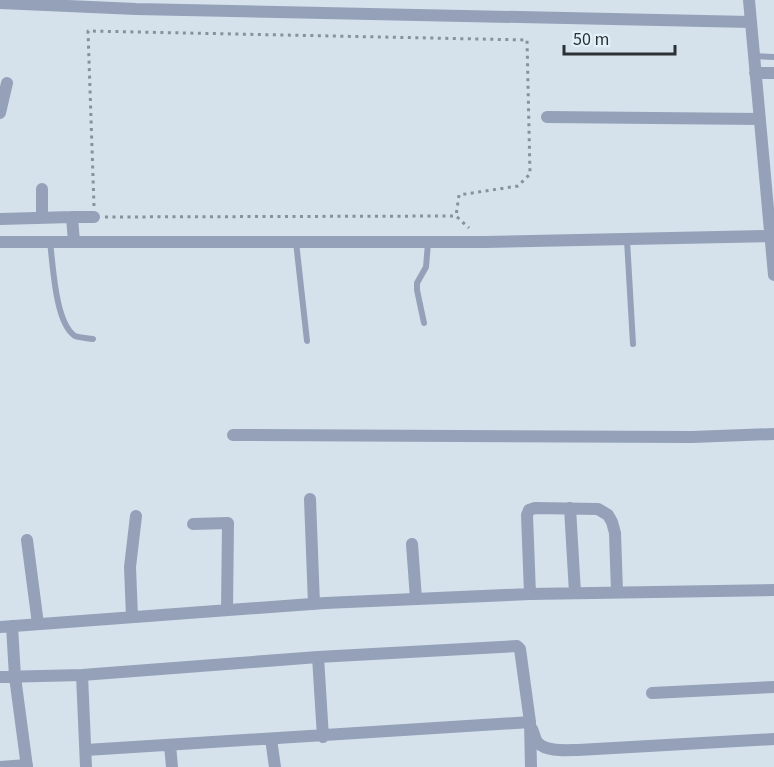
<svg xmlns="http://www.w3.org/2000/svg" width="774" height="767" viewBox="0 0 774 767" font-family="'Source Sans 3',sans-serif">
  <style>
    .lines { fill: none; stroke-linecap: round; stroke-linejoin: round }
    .path { stroke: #889198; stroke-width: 3; stroke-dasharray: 3 4.5; stroke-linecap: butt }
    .lane { stroke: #94a1b9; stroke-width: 6 }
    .street { stroke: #94a1b9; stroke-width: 12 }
  </style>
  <rect width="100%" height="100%" fill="#d5e2ec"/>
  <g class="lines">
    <path class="path" d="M94 206 88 31 527 40 530 174 518 186 459 195 456 216 469 228
      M105 217 456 216"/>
    <path class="lane" d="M754 56 774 57
      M627 240 633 344
      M50 242C53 264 55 323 75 336 80 338 88 338 93 339
      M296 242 307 341
      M424 323 417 290V283L426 267 428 243"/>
    <path class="street" d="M749 0 774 275
      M0 3 136 9 751 22
      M755 73H774
      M0 113 7 83
      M547 117 760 119
      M42 218V189
      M0 219 72 217
      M0 242H484L770 236
      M74 242 72 217H94
      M233 435 692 437 774 434
      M310 499 314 604
      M570 508 575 593
      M193 524 228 523 227 610
      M27 540 38 624
      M412 544 416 599
      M530 594 527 515 529 510 535 508 598 509 608 515 612 522 615 533 617 592
      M132 617 130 567 136 516
      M12 626 15 677 27 767
      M0 627 325 603 530 594 774 590
      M318 657 517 646 520 649 530 722 531 767
      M82 675 86 767
      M0 677 82 675 318 657 323 737
      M652 693 774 687
      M532 729C534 733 535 740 538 743 547 752 566 750 578 750L774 739
      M271 739 275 767
      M170 745 172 767
      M86 750 530 722
      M0 767 27 765"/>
  </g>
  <path d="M564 45v9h111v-9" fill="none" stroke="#2c3134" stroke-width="3"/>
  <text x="573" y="45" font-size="18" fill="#2c3134" stroke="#e2f0f9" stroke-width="4.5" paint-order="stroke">50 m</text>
</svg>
